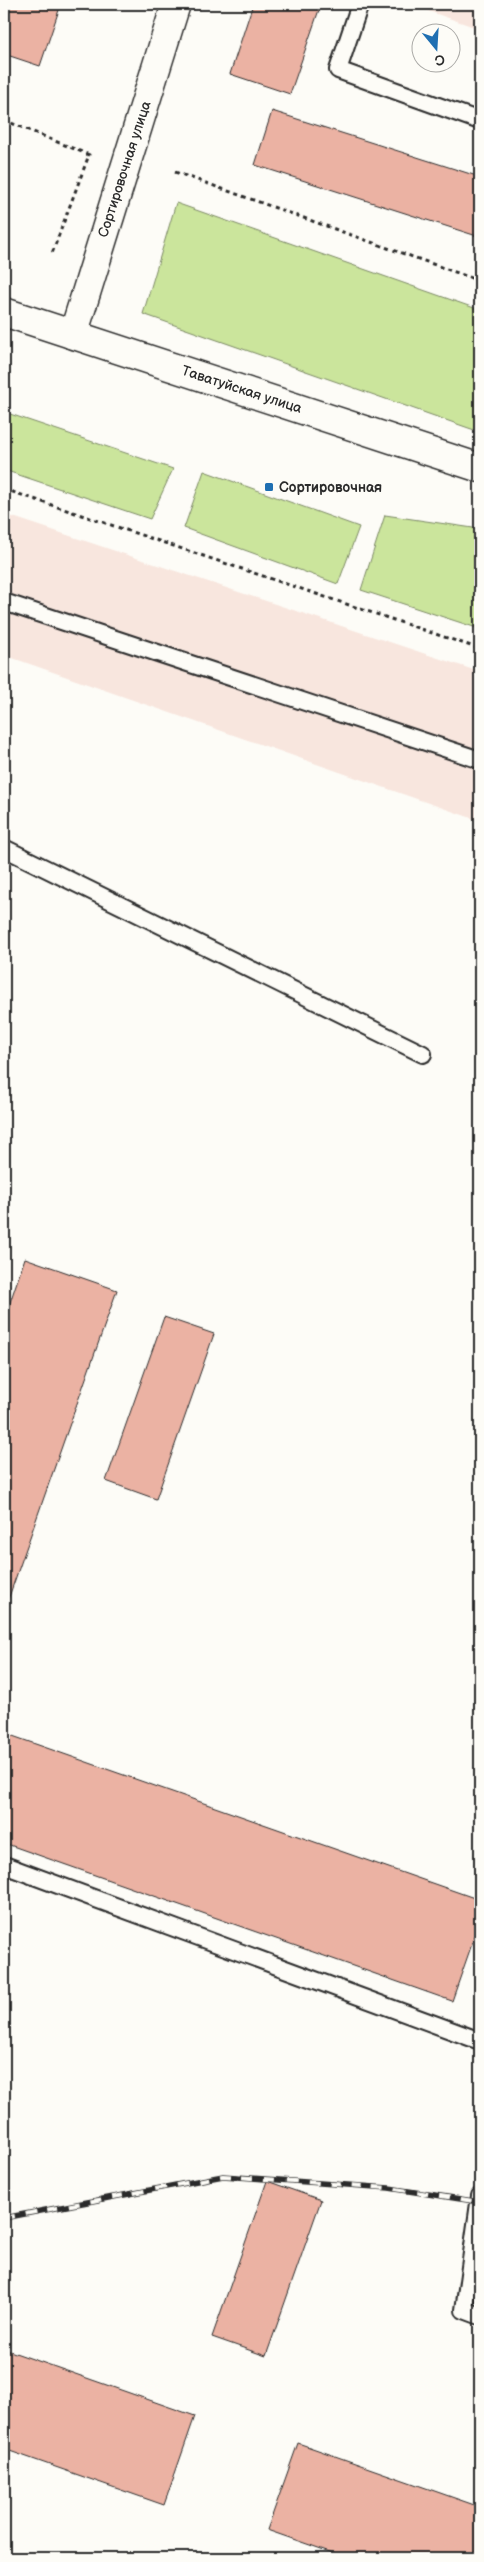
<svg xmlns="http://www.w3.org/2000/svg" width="484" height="2562" viewBox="0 0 484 2562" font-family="'Balsamiq Sans',sans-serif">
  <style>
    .built { fill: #f8e6de }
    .green { fill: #cbe59c; stroke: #7b8864 }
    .building { fill: #ebb2a3; stroke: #2b2b2b }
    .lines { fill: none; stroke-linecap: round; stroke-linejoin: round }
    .lane-casing { stroke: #2b2b2b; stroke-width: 20 }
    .street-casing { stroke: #2b2b2b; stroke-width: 31 }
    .primary-casing { stroke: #2b2b2b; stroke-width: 31 }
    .path { stroke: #2b2b2b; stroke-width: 3; stroke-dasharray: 4 4; stroke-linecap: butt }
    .lane { stroke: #fdfcf7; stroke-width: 16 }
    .street { stroke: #fdfcf7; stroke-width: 28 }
    .primary { stroke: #fdfcf7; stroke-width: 28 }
    .rail-casing { stroke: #2b2b2b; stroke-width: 5.5 }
    .rail { stroke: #fdfcf7; stroke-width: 4; stroke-dasharray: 11; stroke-linecap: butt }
    .poi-dot { fill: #1f6fb2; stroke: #fdfcf7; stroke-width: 2 }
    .labels { text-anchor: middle; stroke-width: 5; stroke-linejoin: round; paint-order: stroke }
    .street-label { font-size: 14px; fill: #2b2b2b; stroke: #fdfcf7 }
    .poi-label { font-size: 14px; font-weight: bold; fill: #2b2b2b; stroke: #fdfcf7; text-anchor: start }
  </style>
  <rect width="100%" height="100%" fill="#fdfcf7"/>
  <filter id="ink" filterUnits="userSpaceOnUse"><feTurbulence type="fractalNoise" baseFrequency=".02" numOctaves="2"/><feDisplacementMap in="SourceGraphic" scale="10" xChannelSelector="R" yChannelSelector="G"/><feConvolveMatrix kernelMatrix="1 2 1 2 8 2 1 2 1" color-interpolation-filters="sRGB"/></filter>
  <g filter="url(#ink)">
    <path class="built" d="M411 4H480V29L411 5Z
      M4 514 480 672V821L4 655Z"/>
    <path class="green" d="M176 203 480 310V432L143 314Z
      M4 412 173 469 150 519 4 470Z
      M204 471 359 527 338 584 184 528Z
      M385 515 480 529V629L361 590Z"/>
    <path class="building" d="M4 4H61L40 66 4 54Z
      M253 4H321L290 94 230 74Z
      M272 111 480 177V237L255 165Z
      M25 1258 117 1290 4 1611V1320Z
      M164 1317 214 1334 156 1499 106 1481Z
      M4 1733 480 1900V1921L452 2001 4 1843Z
      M267 2181 321 2200 266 2356 212 2337Z
      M4 2349 195 2416 164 2505 4 2449Z
      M298 2443 480 2507V2558H347L267 2530Z"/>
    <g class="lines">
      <defs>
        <path id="lane" d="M360 4 338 70 480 121
          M4 602 480 760
          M4 848 423 1054
          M4 1865 480 2041
          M480 2196 464 2310 480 2316"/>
        <path id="street" d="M73 335 176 4"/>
        <path id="primary" d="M4 312 480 468"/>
      </defs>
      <use href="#lane" class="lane-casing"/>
      <use href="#street" class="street-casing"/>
      <use href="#primary" class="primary-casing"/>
      <path class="path" d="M4 120 89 155 51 256
        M175 172 480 281
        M4 489 480 649"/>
      <use href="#lane" class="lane"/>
      <use href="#street" class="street"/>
      <use href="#primary" class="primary"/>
      <defs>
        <path id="rail" d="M4 2218 223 2176 389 2188 480 2202"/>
      </defs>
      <use href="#rail" class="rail-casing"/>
      <use href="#rail" class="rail"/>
    </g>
  </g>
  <rect class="poi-dot" x="264" y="482" width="10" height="10" rx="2.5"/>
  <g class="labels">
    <g class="street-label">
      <text transform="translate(124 169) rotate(-72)" y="5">Сортировочная улица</text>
      <text transform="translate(242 389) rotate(18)" y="5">Таватуйская улица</text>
    </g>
    <g class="poi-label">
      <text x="279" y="492">Сортировочная</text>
    </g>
  </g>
  <rect width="484" height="2562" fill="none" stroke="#fdfcf7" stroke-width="20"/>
  <rect x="10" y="10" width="464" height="2542" fill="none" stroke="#2b2b2b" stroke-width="2" filter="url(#ink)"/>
  <g transform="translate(436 48) rotate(162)"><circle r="24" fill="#fdfcf7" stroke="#a9a8a5"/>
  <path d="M0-4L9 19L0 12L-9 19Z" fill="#1f6fb2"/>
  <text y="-8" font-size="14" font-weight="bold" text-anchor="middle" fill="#2b2b2b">С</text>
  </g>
</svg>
